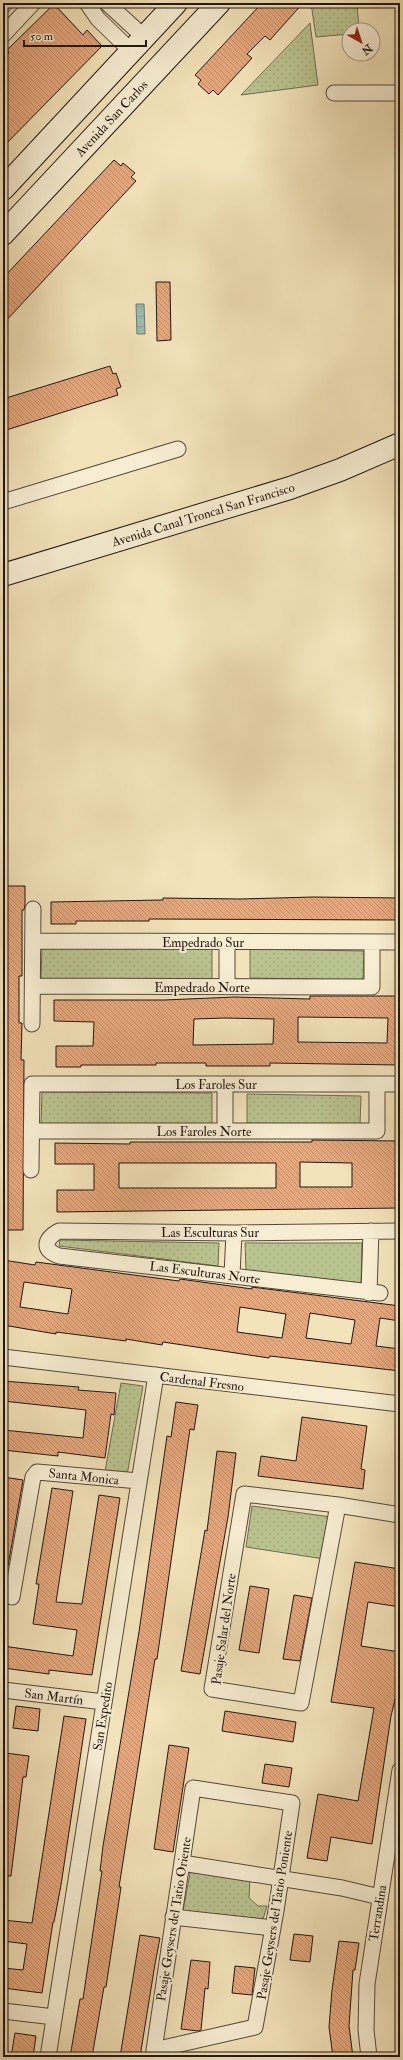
<svg xmlns="http://www.w3.org/2000/svg" width="403" height="2060" viewBox="0 0 403 2060" font-family="'IM FELL Double Pica',serif">
  <style>
    .grass { fill: url(#grass-dots); stroke: #6d6c50 }
    .water { fill: url(#water-waves); stroke: #6a7a72 }
    .building { fill: url(#building-back-hatch); stroke: #201511; fill-rule: evenodd }
    .lines { fill: none; stroke-linecap: round; stroke-linejoin: round }
    .street-casing { stroke: #55483b; stroke-width: 17 }
    .secondary-casing { stroke: #201511; stroke-width: 24 }
    .street { stroke: #f7edd2; stroke-width: 15 }
    .secondary { stroke: #f7edd2; stroke-width: 22 }
    .labels { text-anchor: middle; stroke-width: 4; stroke-linejoin: round; paint-order: stroke }
    .street-label { font-size: 13px; fill: #201511; stroke: #f7edd2 }
  </style>
  <defs>
    <pattern id="grass-dots" width="8" height="8" patternUnits="userSpaceOnUse"><rect width="8" height="8" fill="#bac490"/><path d="M2 2h.1M6 6h.1" fill="none" stroke="#a0a87b" stroke-width="1.8" stroke-linecap="round"/></pattern>
    <pattern id="water-waves" width="16" height="10" patternUnits="userSpaceOnUse"><rect width="16" height="10" fill="#9bbeb2"/><path d="M0 5q4-4 8 0t8 0" fill="none" stroke="#85a298"/></pattern>
    <pattern id="building-back-hatch" width="6" height="6" patternUnits="userSpaceOnUse"><rect width="6" height="6" fill="#e6a77b"/><path d="M-1 5l2 2M0 0l6 6M5-1l2 2" fill="none" stroke="#c58f69"/></pattern>
  </defs>
  <rect width="100%" height="100%" fill="#f3e3ba"/>
  <filter id="stains"><feTurbulence type="fractalNoise" baseFrequency=".005" numOctaves="4"/><feColorMatrix values="0 0 0 0 .2 0 0 0 0 .09 0 0 0 0 .02 0 0 0 .5 -.17"/></filter>
  <radialGradient id="worn" r=".72"><stop offset=".6" stop-color="#630" stop-opacity="0"/><stop offset="1" stop-color="#630" stop-opacity=".3"/></radialGradient>
  <path class="grass" d="M3 3H17L4 16Z
    M311 3H357L359 30H349V34L316 37Z
    M310 23 318 85 241 95Z
    M42 947 212 948V980L41 979Z
    M250 949 364 951 363 980 250 978Z
    M42 1092 212 1093V1125L41 1124Z
    M247 1094 361 1096 360 1125 247 1123Z
    M60 1240 219 1243 218 1266 59 1246Z
    M245 1243H362L361 1284 246 1271Z
    M121 1383 143 1386 127 1475 105 1471Z
    M252 1506 331 1517 324 1559 246 1547Z
    M191 1868 250 1878 249 1898 258 1906H267L263 1919 183 1911Z"/>
  <path class="water" d="M136 304H144L145 334H137Z"/>
  <path class="building" d="M262 3H303L270 40 265 36 247 54 252 58 218 95 213 90 209 94 198 84 201 80 195 75Z
    M54 4 83 35 87 30 102 46 3 147V58L9 53 7 50Z
    M114 160 121 166 123 163 135 173 131 177 136 181 3 324V278Z
    M156 282H170L171 340 157 341Z
    M110 366 113 374 116 373 121 387 116 389 118 395 3 431V399Z
    M4 886H25V905L24 910H22V976H19V1023H22L21 1060H24L23 1230H3V1133H5L6 1084H3Z
    M313 897 400 898V920L149 919V921H76V924H51V902L163 900V898L241 899Z
    M310 996H400V1065L270 1063V1066H206V1063H156V1065H81V1067H56V1046H93L94 1022 54 1021V1000H164L235 997 310 999ZM298 1017 388 1018 387 1043 298 1042ZM224 1018 274 1019 273 1044 193 1045 194 1019Z
    M312 1140 400 1141V1208L57 1212V1190H94V1164H55V1143L130 1144V1142H312ZM300 1162 352 1163V1187H300ZM119 1163H276V1188H119Z
    M3 1260 35 1265 36 1262 179 1281 180 1279 252 1289V1287L400 1306V1321L380 1318 376 1346 400 1349V1371L270 1356 269 1358 163 1342 162 1345 126 1339V1341L56 1332V1334L3 1325ZM24 1282 72 1289 68 1314 20 1307ZM240 1307 286 1314 282 1338 237 1332ZM310 1313 355 1320 351 1344 306 1338Z
    M3 1381 79 1387 78 1390 116 1393 114 1415 111 1414 105 1458 58 1452V1456L3 1450V1430L83 1438 86 1410 3 1401Z
    M176 1402 198 1405 194 1430 190 1429 157 1659H155L119 1887H121L106 1987H104L92 2057H70L80 1999H83L102 1871H100L103 1846 139 1632 167 1436 171 1437Z
    M302 1417 367 1426 361 1469 365 1470 363 1489 258 1476 261 1456 296 1461Z
    M217 1451 236 1453 228 1517 200 1674 181 1671 205 1530 207 1531Z
    M3 1477 23 1480 8 1566 3 1565Z
    M52 1488 73 1491 56 1602 82 1604 99 1495 120 1498 92 1675 49 1670V1674L3 1668V1646L73 1656 77 1630 33 1624 39 1584H36Z
    M355 1562 400 1569V1607L368 1602 361 1646 400 1652V1679L391 1716 372 1844 331 1837 327 1861 307 1858 318 1794 358 1801 374 1708 331 1702Z
    M250 1586 269 1589 259 1653 239 1650Z
    M294 1595 312 1598 300 1661 283 1659Z
    M16 1706 40 1709 38 1731 13 1728Z
    M225 1711 296 1722 293 1742 222 1731Z
    M64 1716 86 1719 61 1885 54 1922H53L42 1993 3 1988V1968L23 1970 27 1944 3 1941V1920L32 1923Z
    M169 1745 189 1748 173 1852 154 1849Z
    M5 1753 29 1756 26 1777H23L11 1876H3V1769Z
    M265 1764 292 1768 289 1787 262 1783Z
    M294 1934 313 1936 310 1962 290 1960Z
    M140 1935 160 1938 155 1964 140 2057H120Z
    M339 1941 359 1943 355 1970H353L349 2026 353 2057H333L329 2027 332 1990Z
    M191 1960 210 1962 208 1989 205 1988 201 2030 198 2031 181 2029Z
    M235 1966 255 1968 252 1995 232 1993Z
    M15 2033 36 2036 33 2057H11Z"/>
  <g class="lines">
    <defs>
      <path id="street" d="M87 3 98 19 131 51
        M107 3 144 37
        M3 35 33 3
        M334 93H400
        M3 502 178 449
        M33 941 400 942
        M33 986 372 987V942
        M227 987V942
        M32 1024 33 909
        M32 1131H377V1084
        M225 1131V1084
        M31 1170 32 1084H400
        M232 1275 234 1233
        M369 1293 371 1231
        M380 1293 59 1256C42 1250 44 1239 59 1231L234 1233 400 1231
        M3 1357 400 1404
        M338 1505 301 1703 212 1689 244 1494 338 1505 400 1515
        M12 1597 33 1477 37 1472 139 1481
        M3 1690 104 1702
        M193 1788 292 1803 276 1911 255 2027 154 2050Z
        M182 1863 342 1888 380 1897
        M173 1917 273 1928
        M3 2011 54 2017
        M48 2057 156 1375
        M369 2057 366 2030 367 1984 400 1770"/>
      <path id="secondary" d="M3 189 176 3
        M3 234 219 3
        M3 575 290 488 340 470 400 444"/>
    </defs>
    <use href="#street" class="street-casing"/>
    <use href="#secondary" class="secondary-casing"/>
    <use href="#street" class="street"/>
    <use href="#secondary" class="secondary"/>
  </g>
  <g class="labels">
    <g class="street-label">
      <text transform="translate(111 118) rotate(-47)" y="5">Avenida San Carlos</text>
      <text transform="translate(203 514) rotate(-17)" y="5">Avenida Canal Troncal San Francisco</text>
      <text x="203" y="947">Empedrado Sur</text>
      <text x="202" y="992">Empedrado Norte</text>
      <text x="216" y="1089">Los Faroles Sur</text>
      <text x="204" y="1136">Los Faroles Norte</text>
      <text x="210" y="1237">Las Esculturas Sur</text>
      <text transform="translate(205 1272) rotate(7)" y="5">Las Esculturas Norte</text>
      <text transform="translate(202 1381) rotate(7)" y="5">Cardenal Fresno</text>
      <text transform="translate(84 1476) rotate(6)" y="5">Santa Monica</text>
      <text transform="translate(223 1629) rotate(-82)" y="5">Pasaje Salar del Norte</text>
      <text transform="translate(54 1696) rotate(7)" y="5">San Martín</text>
      <text transform="translate(102 1716) rotate(-81)" y="5">San Expedito</text>
      <text transform="translate(377 1913) rotate(-81)" y="5">Terrandina</text>
      <text transform="translate(274 1915) rotate(-81)" y="5">Pasaje Geysers del Tatio Poniente</text>
      <text transform="translate(173 1919) rotate(-81)" y="5">Pasaje Geysers del Tatio Oriente</text>
    </g>
  </g>
  <rect width="403" height="2060" fill="none" stroke="#f3e3ba" stroke-width="16"/>
  <rect x="4" y="4" width="395" height="2052" fill="none" stroke="#201511" stroke-width="2"/>
  <rect x="8" y="8" width="387" height="2044" fill="none" stroke="#201511"/>
  <g transform="translate(361 42) rotate(141)"><circle r="19" fill="#f7edd2" stroke="#a19785"/>
  <path d="M0-3L7 15L0 10L-7 15Z" fill="#8f2418"/>
  <text y="-6" font-size="11" font-weight="bold" text-anchor="middle" fill="#201511">N</text>
  </g>
  <path d="M24 40v6h122v-6" fill="none" stroke="#201511" stroke-width="2"/>
  <text x="30" y="40" font-size="12" fill="#201511" stroke="#f7edd2" stroke-width="3" paint-order="stroke">50 m</text>
  <rect width="100%" height="100%" filter="url(#stains)"/>
  <rect width="100%" height="100%" fill="url(#worn)"/>
</svg>
